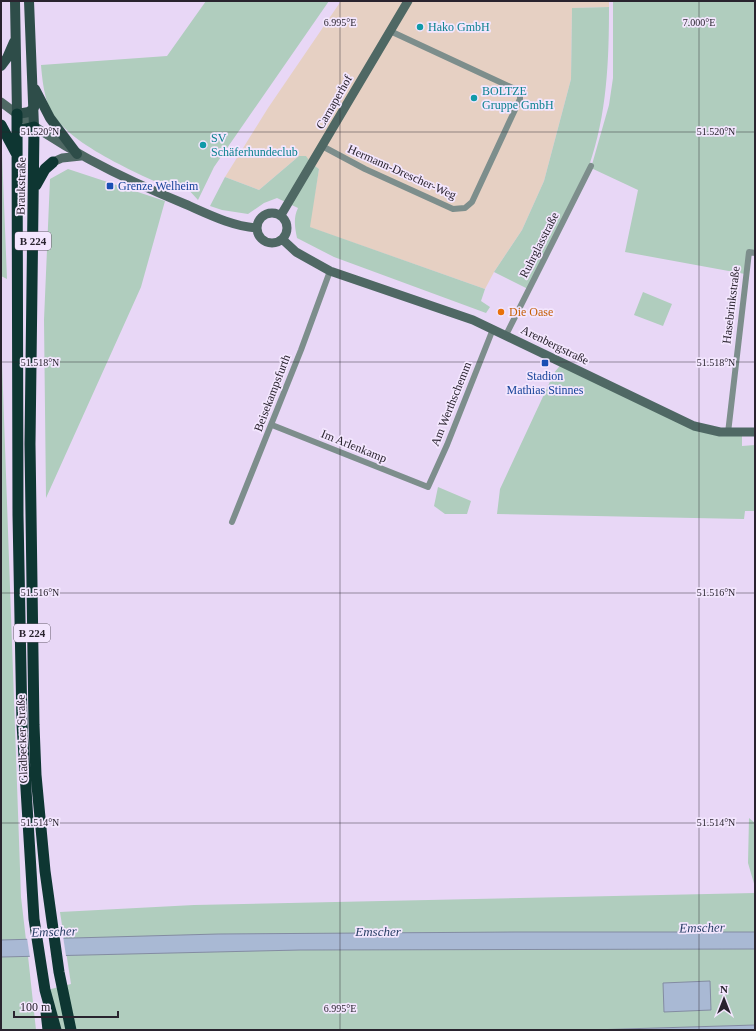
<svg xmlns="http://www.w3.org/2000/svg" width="756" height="1031" viewBox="0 0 756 1031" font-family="'Times New Roman',serif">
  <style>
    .commercial { fill: #e6d0c3 }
    .green { fill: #b0cdbe }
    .water { fill: #a9b9d4; stroke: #838ca2 }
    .pier { fill: #e8d7f6 }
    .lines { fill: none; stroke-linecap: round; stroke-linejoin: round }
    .street { stroke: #7d8e8c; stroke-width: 6 }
    .secondary { stroke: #4f6864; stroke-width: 9 }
    .primary { stroke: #2e4d49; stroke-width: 10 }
    .highway { stroke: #0e3632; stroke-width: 11 }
    .ticks { fill: none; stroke: #29232e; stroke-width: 1; stroke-opacity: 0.45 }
    .culture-dot { fill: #0f9aa8; stroke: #f3e6fe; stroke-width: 1.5 }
    .transit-dot { fill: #1a4fb4; stroke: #f3e6fe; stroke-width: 1.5 }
    .food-dot { fill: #e8710a; stroke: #f3e6fe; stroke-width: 1.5 }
    .labels { text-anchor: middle; stroke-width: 3.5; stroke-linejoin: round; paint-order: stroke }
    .shield { fill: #f3e6fe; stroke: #665e6c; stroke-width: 1 }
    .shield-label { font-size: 11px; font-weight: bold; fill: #29232e }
    .culture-label { font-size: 12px; fill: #0d838f; stroke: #f3e6fe; text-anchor: start }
    .street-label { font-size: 12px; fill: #29232e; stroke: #f3e6fe }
    .transit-label { font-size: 12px; fill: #164399; stroke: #f3e6fe; text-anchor: start }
    .food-label { font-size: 12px; fill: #c56008; stroke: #f3e6fe; text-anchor: start }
    .water-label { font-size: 13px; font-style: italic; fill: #283e65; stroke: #f3e6fe }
    .ticks-label { font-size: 10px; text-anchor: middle; fill: #29232e; stroke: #f3e6fe; stroke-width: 3.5; stroke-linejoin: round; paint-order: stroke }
  </style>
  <rect width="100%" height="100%" fill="#e8d7f6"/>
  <path class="commercial" d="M341 1H609V7L572 8 571 79 544 181 522 230 494 272 485 289 309 227 319 169 299 156 259 190 225 177 268 108Z"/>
  <path class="green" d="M206 1H329L214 167 198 200 187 188 177 185 175 191C139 173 66 145 49 107 44 95 42 78 41 65L167 56Z
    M613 1H755V252L749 251 745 274 625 252 638 190 591 168 609 105 613 78Z
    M609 7C609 61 607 114 589 166L528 289 494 272 522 230 544 181 571 79 572 8Z
    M1 151 2 153 7 279 1 276Z
    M299 156H306L311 163 319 169 310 227 485 289 481 301 490 307 486 313 334 257 297 238C295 228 293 218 298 208L277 198 264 203 248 214 222 210 210 206 225 177 259 190Z
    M68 169 165 201 141 287 46 498 44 320 50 179Z
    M643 292 672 304 663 326 634 315Z
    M1 334 21 897 26 940H1Z
    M562 363 694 426 742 432V446L755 445V511H745L744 519 497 514 500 489 554 373Z
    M438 487 471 501 467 514H445L434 506Z
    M749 818 755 823V887L748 863Z
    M755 893V1025L591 1030H52L47 990 71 984 60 912 194 905Z
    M28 956 36 1030H1V957Z"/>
  <path class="water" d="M516 932H755V949L300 950 1 957V940L218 934Z
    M710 981 711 1010 664 1012 663 983Z
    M755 1025V1030H591Z"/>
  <path class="pier" d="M63 936 66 956 30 958 27 938Z"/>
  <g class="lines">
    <path class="street" d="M322 146 365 169 453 209 465 208 472 202 520 99V94L517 90 390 31
      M506 335 591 166
      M272 425 428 487 447 445 493 329
      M728 433 749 252 755 253
      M232 522 301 350 330 271"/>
    <path class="secondary" d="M1 102C57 146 119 177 185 204 208 214 231 226 257 228
      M53 162 62 158 81 156
      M257 228a15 15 0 1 1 30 0a15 15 0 1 1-30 0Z
      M281 215 408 1
      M282 239 296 252 330 271 473 320 694 426 720 432H755"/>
    <path class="primary" d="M15 1 17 114 29 112 34 108
      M29 1 34 127
      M1 66 7 58 14 42
      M35 89 50 118 77 154"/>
    <path class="highway" d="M17 114 18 515 22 724 34 919 45 990 56 1030
      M1 125 16 153
      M17 134 22 130 34 127 30 444 34 725 36 775 45 871 59 972 71 1030
      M36 185 45 169 53 162
      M46 1012 48 1030"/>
  </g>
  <path class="ticks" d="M340 1V1030M699 1V1030M1 132H755M1 362H755M1 593H755M1 823H755"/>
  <g class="culture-dot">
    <circle cx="420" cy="27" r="4"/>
    <circle cx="474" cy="98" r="4"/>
    <circle cx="203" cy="145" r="4"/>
  </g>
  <g class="transit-dot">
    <rect x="106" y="182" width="8" height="8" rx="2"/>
    <rect x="541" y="359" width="8" height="8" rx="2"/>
  </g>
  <circle class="food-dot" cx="501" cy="312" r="4"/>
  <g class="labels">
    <g class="shield">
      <rect x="15" y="232" width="36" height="18" rx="3"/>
      <rect x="14" y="624" width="36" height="18" rx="3"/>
    </g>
    <g class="shield-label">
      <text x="33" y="245">B 224</text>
      <text x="32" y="637">B 224</text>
    </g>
    <g class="culture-label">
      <text x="428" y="31">Hako GmbH</text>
      <text x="482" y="95">BOLTZE<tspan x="482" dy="14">Gruppe GmbH</tspan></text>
      <text x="211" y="142">SV<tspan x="211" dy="14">Schäferhundeclub</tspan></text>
    </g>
    <g class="street-label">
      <text transform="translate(334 102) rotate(-60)" y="4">Carnaperhof</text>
      <text transform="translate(402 172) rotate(24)" y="4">Hermann-Drescher-Weg</text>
      <text transform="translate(21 186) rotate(-89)" y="4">Braukstraße</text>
      <text transform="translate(539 245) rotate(-63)" y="4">Ruhrglasstraße</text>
      <text transform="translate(731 305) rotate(-83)" y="4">Hasebrinkstraße</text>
      <text transform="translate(555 345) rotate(26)" y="4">Arenbergstraße</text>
      <text transform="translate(272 393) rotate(-69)" y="4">Beisekampsfurth</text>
      <text transform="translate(451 404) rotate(-68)" y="4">Am Werthschemm</text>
      <text transform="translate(354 446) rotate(22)" y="4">Im Arlenkamp</text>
      <text transform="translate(22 739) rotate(-92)" y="4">Gladbecker Straße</text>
    </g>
    <g class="transit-label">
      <text x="118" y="190">Grenze Welheim</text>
      <text x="545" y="380" text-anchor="middle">Stadion<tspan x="545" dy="14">Mathias Stinnes</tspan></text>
    </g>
    <g class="food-label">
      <text x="509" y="316">Die Oase</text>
    </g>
    <g class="water-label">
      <text transform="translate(702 927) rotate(-1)" y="5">Emscher</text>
      <text transform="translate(54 931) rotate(-2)" y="5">Emscher</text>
      <text x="378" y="936">Emscher</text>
    </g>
  </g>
  <g class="ticks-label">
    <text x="340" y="26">6.995°E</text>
    <text x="699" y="26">7.000°E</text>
    <text x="40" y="135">51.520°N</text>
    <text x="716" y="135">51.520°N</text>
    <text x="40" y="366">51.518°N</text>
    <text x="716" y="366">51.518°N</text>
    <text x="40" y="596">51.516°N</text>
    <text x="716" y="596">51.516°N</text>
    <text x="40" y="826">51.514°N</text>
    <text x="716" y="826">51.514°N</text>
    <text x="340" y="1012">6.995°E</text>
  </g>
  <rect width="756" height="1031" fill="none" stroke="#29232e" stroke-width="4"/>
  <g transform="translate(724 999)" stroke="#f3e6fe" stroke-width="3" paint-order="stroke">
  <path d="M0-3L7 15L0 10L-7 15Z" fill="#29232e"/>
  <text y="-6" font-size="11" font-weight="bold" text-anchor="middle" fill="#29232e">N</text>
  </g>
  <path d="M14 1011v6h104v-6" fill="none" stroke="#29232e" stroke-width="2"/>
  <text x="20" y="1011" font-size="12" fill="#29232e" stroke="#f3e6fe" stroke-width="3" paint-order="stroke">100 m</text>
</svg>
